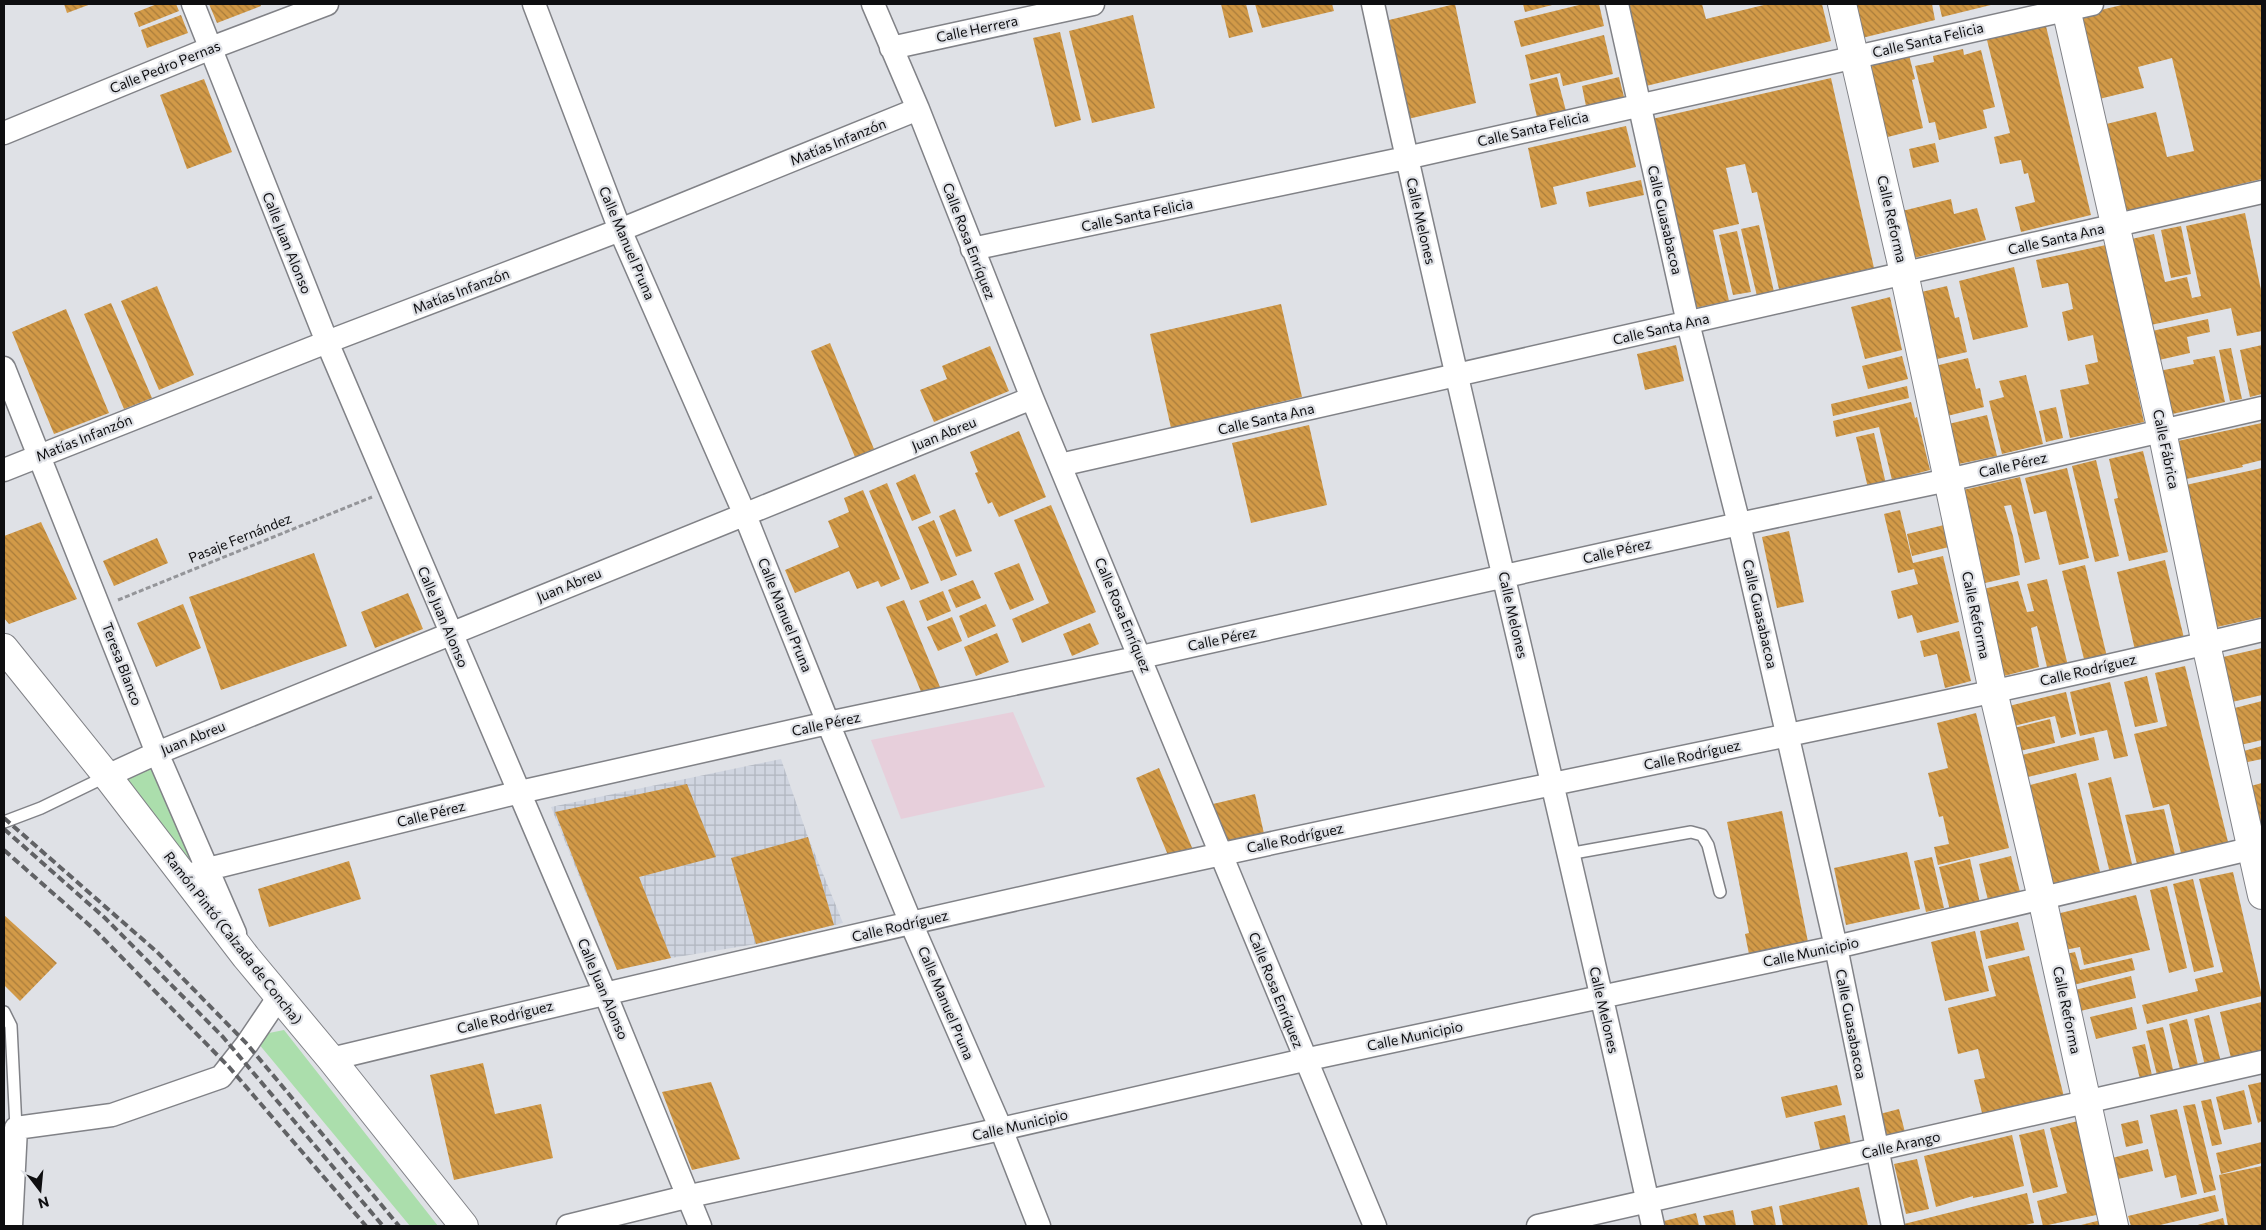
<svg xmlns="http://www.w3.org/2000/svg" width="2266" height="1230" viewBox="0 0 2266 1230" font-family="Commissioner,sans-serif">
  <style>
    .industrial { fill: url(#industrial-grid) }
    .education { fill: #e7cfdb }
    .green { fill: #abdeac }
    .building { fill: url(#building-back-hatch) }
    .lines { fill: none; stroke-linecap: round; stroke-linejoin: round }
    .service-casing { stroke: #818287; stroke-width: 14 }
    .minor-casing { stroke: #818287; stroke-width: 25 }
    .tertiary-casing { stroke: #818287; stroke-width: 30 }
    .secondary-casing { stroke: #818287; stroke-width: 30 }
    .path { stroke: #949599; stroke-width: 3; stroke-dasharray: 5 2.5; stroke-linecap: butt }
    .service { stroke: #fff; stroke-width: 11 }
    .minor { stroke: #fff; stroke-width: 22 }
    .tertiary { stroke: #fff; stroke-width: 28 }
    .secondary { stroke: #fff; stroke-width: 28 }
    .rail { stroke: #616265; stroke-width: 4; stroke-dasharray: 8 4; stroke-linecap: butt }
    .labels { text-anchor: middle; stroke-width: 4.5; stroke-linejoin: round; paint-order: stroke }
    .street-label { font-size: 14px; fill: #0e0e10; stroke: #dfe1e6 }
  </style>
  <defs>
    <pattern id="industrial-grid" width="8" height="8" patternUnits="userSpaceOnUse" patternTransform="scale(1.25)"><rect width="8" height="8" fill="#d0d5e0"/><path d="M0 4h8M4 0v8" fill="none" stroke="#b1b6bf"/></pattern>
    <pattern id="building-back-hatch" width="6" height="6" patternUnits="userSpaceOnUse" patternTransform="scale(1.25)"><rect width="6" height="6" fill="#d29a48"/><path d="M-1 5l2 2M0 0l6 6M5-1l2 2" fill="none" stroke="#a97c3b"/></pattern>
  </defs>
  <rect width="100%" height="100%" fill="#dfe1e6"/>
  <path class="industrial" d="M781 759 808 837 843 923 756 944 671 958 617 970 551 807Z"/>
  <path class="education" d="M1013 712 1045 787 901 819 871 740Z"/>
  <path class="green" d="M153 766 197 863 189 865 124 777Z
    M284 1030 438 1226H410L258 1043 269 1033Z"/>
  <path class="building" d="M64 4H91L67 13Z
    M157 4H176L179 11 139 27 134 13Z
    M209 4H260L261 6 217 23Z
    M1221 4H1246L1253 32 1229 38Z
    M1255 4H1332L1334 11 1262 28Z
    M1455 4 1476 103 1408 119 1385 21Z
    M1523 4H1556L1525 12Z
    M1583 4H1599L1604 26 1521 47 1514 21Z
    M1626 4H1702L1706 19 1768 4H1822L1831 41 1646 86Z
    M1853 4H1932L1935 20 1862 38Z
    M1939 4H1995L1942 17Z
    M2126 4H2262V179L2119 213 2098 126 2156 112 2167 157 2194 151 2172 58 2138 67 2144 88 2091 101 2071 17Z
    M181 15 188 33 147 48 141 30Z
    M1133 15 1155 108 1092 123 1069 31Z
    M2045 22 2091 215 2021 232 2015 207 2035 202 2028 173 2024 174 2021 160 2000 164 1994 137 2010 133 1986 36Z
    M1060 32 1081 120 1055 127 1033 38Z
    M1604 35 1613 74 1563 86 1560 73 1531 80 1525 55Z
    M1963 49 1964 55 1981 50 1995 107 1983 110 1987 128 1939 140 1935 122 1929 123 1915 66 1934 62 1933 56Z
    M1909 55 1915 79 1912 80 1923 128 1876 140 1859 67Z
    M1557 77 1566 111 1537 117 1529 84Z
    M1619 77 1624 97 1586 106 1582 86Z
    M1831 78 1874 268 1779 289 1757 192 1752 193 1745 164 1726 168 1739 224 1713 230 1729 301 1695 308 1652 119Z
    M204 79 232 152 187 169 160 95Z
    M1626 126 1636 167 1553 187 1557 204 1541 208 1528 148Z
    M1935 143 1939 162 1913 168 1909 149Z
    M1641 180 1644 195 1589 207 1586 192Z
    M1951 199 1954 214 1977 208 1986 240 1906 260 1894 213Z
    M2245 213 2262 295V331L2237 336 2231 308 2146 326 2127 240 2154 234 2165 282 2187 277 2192 298 2201 296 2186 226Z
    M1759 225 1774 292 1757 296 1741 229Z
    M2181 226 2191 274 2171 278 2161 230Z
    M1737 231 1751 292 1733 295 1719 235Z
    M2106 245 2144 422 2070 438 2060 390 2089 384 2085 365 2098 362 2093 335 2068 341 2062 312 2073 309 2068 283 2042 288 2036 260Z
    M2014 267 2028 327 1973 340 1959 281Z
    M157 286 194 375 159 390 121 301Z
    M1947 286 1955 318 1959 317 1967 352 1933 360 1917 293Z
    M1890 297 1902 350 1865 359 1851 307Z
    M111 303 152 398 124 409 84 314Z
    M1281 304 1302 397 1171 428 1150 334Z
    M66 309 109 413 54 434 12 332Z
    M2208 319 2210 332 2187 337 2190 353 2159 360 2152 331Z
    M830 343 874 449 855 457 811 351Z
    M1676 345 1684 381 1645 390 1637 354Z
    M2262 345V394L2250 397 2240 350Z
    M990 346 1009 391 934 422 920 390 947 379 942 366Z
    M2231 348 2242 399 2230 401 2219 350Z
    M1902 356 1908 379 1868 389 1862 366Z
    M2215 356 2225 402 2168 415 2159 371 2194 364 2193 360Z
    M1968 358 1976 389 1980 388 1984 407 1947 416 1935 366Z
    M2026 375 2043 444 2002 454 1989 401 2004 397 1999 381Z
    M1907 386 1909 398 1833 416 1831 404Z
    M1911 402 1915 418 1917 417 1930 470 1892 480 1879 427 1836 437 1833 421Z
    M2056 407 2063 438 2046 442 2039 411Z
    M1987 415 1997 456 1954 465 1944 425Z
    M2262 423V460L2242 465 2243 467 2186 479 2178 441Z
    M1309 425 1327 505 1251 523 1232 443Z
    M1019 431 1046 497 999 517 992 502 988 504 975 473 978 472 970 452Z
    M1874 433 1886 484 1868 488 1856 437Z
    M2143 451 2168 552 2129 561 2114 499 2118 498 2109 459Z
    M2096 460 2119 556 2095 562 2072 466Z
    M2067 468 2089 558 2059 565 2046 511 2034 514 2025 478Z
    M2262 468V617L2217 627 2203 563 2201 564 2186 485Z
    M915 474 931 513 912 521 896 483Z
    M2020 477 2040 559 2025 563 2011 505 2004 506 2013 536 2020 575 1985 583 1963 490Z
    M887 483 929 583 911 590 869 491Z
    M863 490 900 579 881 587 878 581 857 589 849 571 795 593 785 570 839 547 828 521 849 512 844 498Z
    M1051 505 1096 612 1022 643 1012 619 1049 603 1014 520Z
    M955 509 972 551 956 557 939 516Z
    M1900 510 1913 563 1943 556 1959 622 1917 633 1912 615 1898 619 1891 591 1918 584 1914 569 1898 573 1884 514Z
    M934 520 957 575 941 581 918 527Z
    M41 522 77 599 9 624 4 618V536Z
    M1944 525 1949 547 1912 556 1907 534Z
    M1789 531 1804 602 1777 608 1762 537Z
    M157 538 168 563 114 586 103 561Z
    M314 553 347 646 221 690 189 597Z
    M2165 560 2184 638 2135 650 2117 572Z
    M1019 563 1034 600 1010 610 994 573Z
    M2085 565 2107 657 2085 663 2062 571Z
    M2047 579 2068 666 2048 671 2037 626 2031 628 2039 667 2000 677 1979 590 2018 581 2027 612 2034 611 2027 584Z
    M973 580 981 598 956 608 948 590Z
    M943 591 951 611 927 621 919 601Z
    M408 593 423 629 375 648 361 612Z
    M904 600 940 687 922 694 886 607Z
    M183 604 201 648 156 667 137 623Z
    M986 604 996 626 968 638 959 616Z
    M952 617 962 641 938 651 927 627Z
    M1090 623 1099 644 1072 656 1063 634Z
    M1959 631 1971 681 1945 688 1937 654 1924 657 1920 641Z
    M997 633 1009 662 976 676 964 647Z
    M2262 648V695L2232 702 2223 657Z
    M2185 666 2229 846 2182 857 2169 804 2153 808 2134 734 2167 726 2155 673Z
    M2147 676 2158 722 2135 727 2124 682Z
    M2110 682 2128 756 2114 759 2107 730 2080 736 2070 692Z
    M2066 692 2076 734 2061 738 2055 716 2014 726 2009 706Z
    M2262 701V740L2236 746 2227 710Z
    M1976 713 2009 848 1938 865 1934 847 1949 844 1943 816 1939 817 1928 773 1948 768 1937 723Z
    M2050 719 2055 743 2015 752 2010 729Z
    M2094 737 2099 760 2019 779 2014 757Z
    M2262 746V759L2243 763 2240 752Z
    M1159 768 1193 850 1170 860 1136 778Z
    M2076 773 2100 872 2047 885 2022 787Z
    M2111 777 2133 868 2110 873 2088 783Z
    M2262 783V836L2247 787Z
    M687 784 716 857 639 877 671 958 617 970 555 812Z
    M1255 794 1265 838 1229 846 1213 804Z
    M2164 809 2176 859 2138 868 2125 815Z
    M1782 811 1808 942 1749 954 1745 934 1749 933 1727 822Z
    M808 837 834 925 756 944 731 858Z
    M1907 852 1920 909 1846 925 1834 868Z
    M2011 856 2020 892 1988 900 1979 864Z
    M1932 857 1944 908 1926 912 1914 861Z
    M1970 859 1980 903 1950 910 1939 867Z
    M349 861 361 899 269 927 258 889Z
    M2233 872 2262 996 2147 1024 2142 1005 2198 991 2195 979 2223 972 2199 879Z
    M2193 879 2214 967 2194 972 2173 884Z
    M2167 886 2187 968 2169 973 2150 890Z
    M2136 895 2150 950 2084 965 2080 947 2060 951 2052 915Z
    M4 915 57 963 20 1001 4 985Z
    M2018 922 2025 950 1986 959 1980 931Z
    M1975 931 1989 991 1945 1001 1931 942Z
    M2075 952 2080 970 2132 958 2135 970 2069 986 2061 955Z
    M2029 956 2064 1097 1983 1117 1974 1080 1985 1078 1978 1049 1958 1054 1948 1008 1996 996 1988 966Z
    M2131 976 2136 998 2076 1012 2071 991Z
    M2262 1002V1055L2232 1062 2220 1012Z
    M2132 1007 2137 1029 2096 1039 2090 1017Z
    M2209 1015 2221 1062 2205 1066 2194 1019Z
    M2187 1019 2199 1069 2181 1073 2169 1024Z
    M2163 1027 2174 1074 2158 1079 2146 1031Z
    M2145 1044 2153 1080 2141 1083 2132 1047Z
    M483 1063 495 1114 541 1104 553 1158 454 1180 430 1075Z
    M711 1082 740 1159 692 1170 662 1092Z
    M2262 1082V1121L2258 1123 2248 1085Z
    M1837 1085 1842 1105 1786 1118 1781 1097Z
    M2244 1090 2252 1124 2224 1130 2216 1097Z
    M2211 1099 2222 1144 2212 1146 2201 1101Z
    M2195 1104 2216 1190 2204 1193 2183 1106Z
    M1899 1109 1906 1136 1883 1141 1876 1115Z
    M2177 1109 2197 1194 2181 1198 2176 1175 2165 1178 2150 1115Z
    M1845 1115 1852 1150 1822 1157 1814 1122Z
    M2138 1120 2143 1143 2126 1147 2121 1124Z
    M2078 1121 2101 1214 2043 1226 2037 1201 2067 1193 2050 1128Z
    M2044 1129 2058 1187 2033 1193 2019 1135Z
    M2012 1135 2024 1186 1988 1195 1973 1198V1196L1936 1207 1924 1156Z
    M2262 1142V1163L2221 1174 2216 1153Z
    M2148 1149 2153 1171 2118 1179 2112 1158Z
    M1917 1159 1929 1209 1906 1214 1894 1164Z
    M2262 1166V1226H2228L2219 1175Z
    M1859 1187 1868 1226H1783L1779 1206Z
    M2027 1193 2034 1223 2021 1226H1905L1904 1224Z
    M2215 1195 2219 1211 2156 1226H2131L2128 1216Z
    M1772 1206 1776 1226H1754L1751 1211Z
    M1733 1210 1736 1226H1706L1703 1216Z
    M1696 1213 1699 1226H1657L1656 1223Z
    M2223 1218 2225 1226H2194Z
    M2101 1220 2102 1226H2077Z"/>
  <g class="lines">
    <defs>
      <path id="service" d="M4 822 41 808 107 776
        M1568 854 1691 832 1702 835 1708 845 1720 892
        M4 1012 11 1026 16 1128"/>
      <path id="minor" d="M193 4 327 342 605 993 700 1226
        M534 4 620 230 745 515 828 723 911 923 1001 1129 1039 1226
        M873 4 918 109 1032 398 1375 1226
        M1373 4C1461 412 1564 818 1653 1226
        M1617 4 1688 323 1739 524 1836 947 1893 1226
        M891 48 1093 4
        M4 133 211 48 327 4
        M972 249 1406 158 2092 4
        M4 368 157 753 235 933
        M1060 465 2262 192
        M4 470 327 342 620 230 918 109
        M107 776 157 753 1032 398
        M183 877 208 869 520 792 828 723 1141 657 1739 524 1948 480 2262 408
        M331 1059C627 988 924 918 1222 854 1569 778 1917 713 2262 630
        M11 1226 16 1128 112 1115 221 1077 247 1044 278 998
        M568 1226 690 1196 1001 1129 1304 1060 1836 947 2262 846
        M1538 1226 2262 1062"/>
      <path id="tertiary" d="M1842 4 1904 273 1993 691 2042 898 2114 1226
        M2065 4 2162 431 2206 644 2262 895"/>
      <path id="secondary" d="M4 648 107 776 246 957 331 1059 464 1226"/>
    </defs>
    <use href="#service" class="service-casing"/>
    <use href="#minor" class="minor-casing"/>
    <use href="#tertiary" class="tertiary-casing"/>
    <use href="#secondary" class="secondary-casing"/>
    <path class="path" d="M118 600 372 497"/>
    <use href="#service" class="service"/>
    <use href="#minor" class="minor"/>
    <use href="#tertiary" class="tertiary"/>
    <use href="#secondary" class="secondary"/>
    <path class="rail" d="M4 818 157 952 247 1044 399 1226
      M4 829 105 918 223 1037 383 1226
      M4 850 96 931 229 1067 366 1226"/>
  </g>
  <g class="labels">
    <g class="street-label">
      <text transform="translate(977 29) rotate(-12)" y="5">Calle Herrera</text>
      <text transform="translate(1928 40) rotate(-13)" y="5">Calle Santa Felicia</text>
      <text transform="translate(165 67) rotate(-22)" y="5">Calle Pedro Pernas</text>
      <text transform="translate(1533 129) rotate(-13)" y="5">Calle Santa Felicia</text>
      <text transform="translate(838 142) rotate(-22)" y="5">Matías Infanzón</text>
      <text transform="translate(1137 215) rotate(-12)" y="5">Calle Santa Felicia</text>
      <text transform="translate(1892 219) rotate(77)" y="5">Calle Reforma</text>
      <text transform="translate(1665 220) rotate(77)" y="5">Calle Guasabacoa</text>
      <text transform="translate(1421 221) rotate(77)" y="5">Calle Melones</text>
      <text transform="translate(2056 239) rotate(-13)" y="5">Calle Santa Ana</text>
      <text transform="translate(969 241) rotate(69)" y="5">Calle Rosa Enríquez</text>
      <text transform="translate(287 243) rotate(68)" y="5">Calle Juan Alonso</text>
      <text transform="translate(627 243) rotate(67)" y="5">Calle Manuel Pruna</text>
      <text transform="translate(461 291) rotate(-21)" y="5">Matías Infanzón</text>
      <text transform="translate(1661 329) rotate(-13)" y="5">Calle Santa Ana</text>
      <text transform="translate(1266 419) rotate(-13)" y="5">Calle Santa Ana</text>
      <text transform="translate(944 434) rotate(-22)" y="5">Juan Abreu</text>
      <text transform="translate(84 438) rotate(-22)" y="5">Matías Infanzón</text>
      <text transform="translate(2166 449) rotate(78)" y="5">Calle Fábrica</text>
      <text transform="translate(2013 465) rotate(-13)" y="5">Calle Pérez</text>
      <text transform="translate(240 538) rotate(-22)" y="5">Pasaje Fernández</text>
      <text transform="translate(1617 551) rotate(-13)" y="5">Calle Pérez</text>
      <text transform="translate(569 585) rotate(-22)" y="5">Juan Abreu</text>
      <text transform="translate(1760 614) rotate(77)" y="5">Calle Guasabacoa</text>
      <text transform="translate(785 615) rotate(68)" y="5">Calle Manuel Pruna</text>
      <text transform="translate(1123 615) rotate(67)" y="5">Calle Rosa Enríquez</text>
      <text transform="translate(1513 615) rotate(77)" y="5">Calle Melones</text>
      <text transform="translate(1976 615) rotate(78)" y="5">Calle Reforma</text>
      <text transform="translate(443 617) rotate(67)" y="5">Calle Juan Alonso</text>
      <text transform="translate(1222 639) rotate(-12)" y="5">Calle Pérez</text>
      <text transform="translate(122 664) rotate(69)" y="5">Teresa Blanco</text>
      <text transform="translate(2088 670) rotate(-13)" y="5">Calle Rodríguez</text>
      <text transform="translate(826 724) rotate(-12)" y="5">Calle Pérez</text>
      <text transform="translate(193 738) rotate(-22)" y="5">Juan Abreu</text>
      <text transform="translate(1692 755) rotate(-12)" y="5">Calle Rodríguez</text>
      <text transform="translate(431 814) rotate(-14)" y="5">Calle Pérez</text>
      <text transform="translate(1295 838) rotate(-12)" y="5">Calle Rodríguez</text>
      <text transform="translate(900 926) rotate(-13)" y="5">Calle Rodríguez</text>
      <text transform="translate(233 938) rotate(52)" y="5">Ramón Pintó (Calzada de Concha)</text>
      <text transform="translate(1811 952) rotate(-12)" y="5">Calle Municipio</text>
      <text transform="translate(603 989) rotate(67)" y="5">Calle Juan Alonso</text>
      <text transform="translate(1276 990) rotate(68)" y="5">Calle Rosa Enríquez</text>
      <text transform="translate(946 1003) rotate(67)" y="5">Calle Manuel Pruna</text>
      <text transform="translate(1604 1010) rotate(77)" y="5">Calle Melones</text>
      <text transform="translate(2067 1010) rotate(78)" y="5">Calle Reforma</text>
      <text transform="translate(505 1017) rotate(-14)" y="5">Calle Rodríguez</text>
      <text transform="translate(1851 1024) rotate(79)" y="5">Calle Guasabacoa</text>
      <text transform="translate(1415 1036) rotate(-12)" y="5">Calle Municipio</text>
      <text transform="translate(1020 1125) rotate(-13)" y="5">Calle Municipio</text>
      <text transform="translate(1901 1145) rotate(-13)" y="5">Calle Arango</text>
    </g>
  </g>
  <rect width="2266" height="1230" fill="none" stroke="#0e0e10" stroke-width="10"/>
  <g transform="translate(40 1190) rotate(164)" stroke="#dfe1e6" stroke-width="4" paint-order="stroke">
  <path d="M0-4L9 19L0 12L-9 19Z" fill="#0e0e10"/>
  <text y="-8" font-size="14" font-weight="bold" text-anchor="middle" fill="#0e0e10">N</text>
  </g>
</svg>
